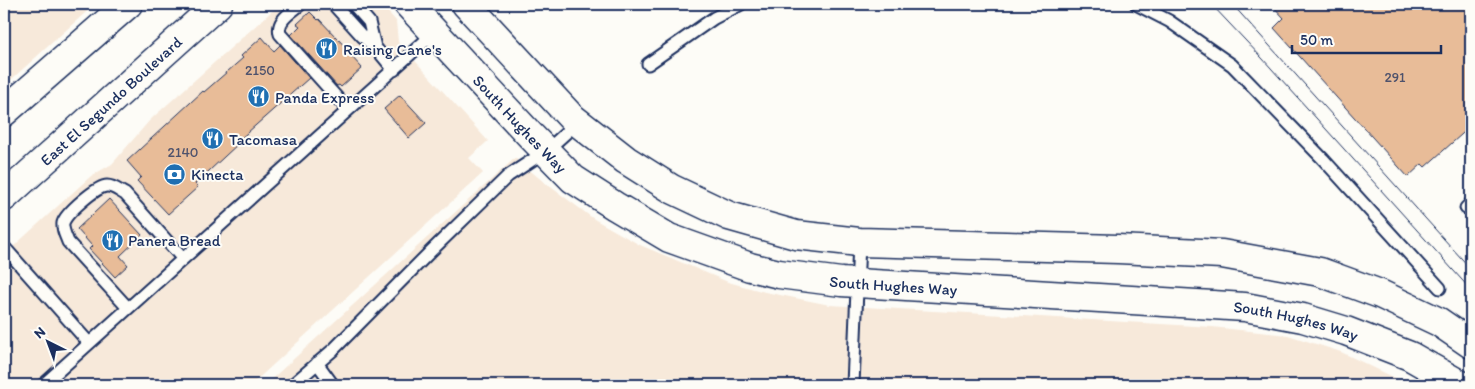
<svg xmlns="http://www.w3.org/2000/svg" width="1475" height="389" viewBox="0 0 1475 389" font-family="Itim,sans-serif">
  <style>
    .built { fill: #f7e9da }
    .building { fill: #e8bc98; stroke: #1b2f5e }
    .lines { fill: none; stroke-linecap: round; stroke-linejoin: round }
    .service-casing { stroke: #1b2f5e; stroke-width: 15 }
    .tertiary-casing { stroke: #1b2f5e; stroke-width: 31 }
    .secondary-casing { stroke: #1b2f5e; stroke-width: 31 }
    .service { stroke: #fdfcf7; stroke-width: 11 }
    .tertiary { stroke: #fdfcf7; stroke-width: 28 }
    .secondary { stroke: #fdfcf7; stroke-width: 28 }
    .tram { stroke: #1b2f5e; stroke-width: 1 }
    .labels { text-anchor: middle; stroke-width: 4; stroke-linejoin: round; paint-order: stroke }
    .number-label { font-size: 14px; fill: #4e526c }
    .poi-label { font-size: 16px; fill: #1b2f5e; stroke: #fdfcf7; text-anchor: start }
    .street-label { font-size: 16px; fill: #1b2f5e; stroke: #fdfcf7 }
  </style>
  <rect width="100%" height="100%" fill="#fdfcf7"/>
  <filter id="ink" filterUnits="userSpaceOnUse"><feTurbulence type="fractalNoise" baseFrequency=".02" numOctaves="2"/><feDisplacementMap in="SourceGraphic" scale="10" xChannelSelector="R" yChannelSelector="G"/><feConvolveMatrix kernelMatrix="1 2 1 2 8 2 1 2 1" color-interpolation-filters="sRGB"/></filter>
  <g filter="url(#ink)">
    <path class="built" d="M4 4H95L4 86Z
      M280 4H381L396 21 398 42 488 141 469 158 483 173 251 385H4V255L91 176 112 164 150 120Z
      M515 158 544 182 594 219 640 245 728 282 765 292 830 305 1212 327 1288 335 1341 352 1410 385H265Z"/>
    <path class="building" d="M1271 4H1471V126L1425 167 1422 164 1408 177 1274 28 1284 18Z
      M310 12 318 20 319 19 353 55 351 56 362 68 341 87 339 85 337 86 291 35 300 26 297 24Z
      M262 37 274 51 280 45 309 78 238 141 239 143 195 184 198 187 168 214 137 181 141 177 127 161 203 91 204 92 243 58 241 56Z
      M400 95 426 123 409 138 384 109Z
      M109 199 142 235 120 256 128 265 115 277 89 249 92 246 77 229Z"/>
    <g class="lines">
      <defs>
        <path id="service" d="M301 4C292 12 276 20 280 34L348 110
          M333 4 362 36 375 47
          M353 4 369 22 375 47 394 70
          M1136 4 1169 21 1232 65 1323 159 1440 288
          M648 64 714 18 741 4
          M1466 208 1471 203
          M4 247 89 343
          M128 308 68 242C66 236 62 230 63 223 66 213 97 186 107 186 114 186 119 191 125 194L183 259
          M317 363 333 385
          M43 385 435 32
          M292 385 333 350 431 251 508 176 546 151 578 122
          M853 385 859 242"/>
        <g id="tertiary">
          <path id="s1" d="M408 4 531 136 573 179 615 206 669 238 750 267 779 274 841 282 1245 307 1303 318 1346 331 1410 356 1461 385"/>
          <path d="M466 4 571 117 626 160 672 189 729 216 796 235 859 242 1118 249 1222 254 1320 272 1380 294 1439 322 1471 344"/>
        </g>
        <g id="secondary">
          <path d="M4 112 128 4"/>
          <path id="s2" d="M4 197 218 4"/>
        </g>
      </defs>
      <use href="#service" class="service-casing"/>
      <use href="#tertiary" class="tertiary-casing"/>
      <use href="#secondary" class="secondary-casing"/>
      <use href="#service" class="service"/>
      <use href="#tertiary" class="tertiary"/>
      <use href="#secondary" class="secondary"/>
      <path class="tram" d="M1211 4 1262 58 1471 290
        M1232 4 1471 269"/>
    </g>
  </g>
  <defs>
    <symbol id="restaurant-disc" viewBox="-11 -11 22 22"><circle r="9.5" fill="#1f6fb2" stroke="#fdfcf7"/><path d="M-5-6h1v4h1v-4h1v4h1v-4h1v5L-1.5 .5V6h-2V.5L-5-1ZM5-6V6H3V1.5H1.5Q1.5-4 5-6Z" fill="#fff"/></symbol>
    <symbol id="bank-disc" viewBox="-11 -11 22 22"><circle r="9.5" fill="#1f6fb2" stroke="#fdfcf7"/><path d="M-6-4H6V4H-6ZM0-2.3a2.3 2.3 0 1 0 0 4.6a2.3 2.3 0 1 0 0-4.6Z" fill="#fff"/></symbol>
  </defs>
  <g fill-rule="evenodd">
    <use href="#restaurant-disc" x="314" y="36" width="25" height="25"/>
    <use href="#restaurant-disc" x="246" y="84" width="25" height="25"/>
    <use href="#restaurant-disc" x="200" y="126" width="25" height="25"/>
    <use href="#bank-disc" x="162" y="162" width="25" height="25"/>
    <use href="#restaurant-disc" x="100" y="228" width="25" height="25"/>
  </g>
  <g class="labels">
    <g class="number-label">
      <text x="260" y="75">2150</text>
      <text x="1395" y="82">291</text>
      <text x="183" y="157">2140</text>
    </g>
    <g class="poi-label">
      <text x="343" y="55">Raising Cane's</text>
      <text x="275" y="103">Panda Express</text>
      <text x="229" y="145">Tacomasa</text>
      <text x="191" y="180">Kinecta</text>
      <text x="128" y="246">Panera Bread</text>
    </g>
    <g class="street-label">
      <text dy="6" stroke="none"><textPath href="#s2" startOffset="144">East El Segundo Boulevard</textPath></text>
      <text dy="6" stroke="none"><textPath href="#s1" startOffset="164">South Hughes Way</textPath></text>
      <text dy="6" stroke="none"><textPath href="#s1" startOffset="584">South Hughes Way</textPath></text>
      <text dy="6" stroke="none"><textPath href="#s1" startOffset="989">South Hughes Way</textPath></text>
    </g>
  </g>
  <rect width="1475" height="389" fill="none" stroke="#fdfcf7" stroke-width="20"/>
  <rect x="10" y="10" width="1455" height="369" fill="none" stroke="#1b2f5e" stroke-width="2" filter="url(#ink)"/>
  <g transform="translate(48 342) rotate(318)" stroke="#fdfcf7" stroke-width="4" paint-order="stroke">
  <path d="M0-4L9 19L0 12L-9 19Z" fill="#1b2f5e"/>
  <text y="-8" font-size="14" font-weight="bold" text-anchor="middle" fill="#1b2f5e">N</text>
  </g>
  <path d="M1292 45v8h149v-8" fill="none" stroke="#1b2f5e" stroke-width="2.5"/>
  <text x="1300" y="45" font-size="15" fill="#1b2f5e" stroke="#fdfcf7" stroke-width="4" paint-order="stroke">50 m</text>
</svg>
